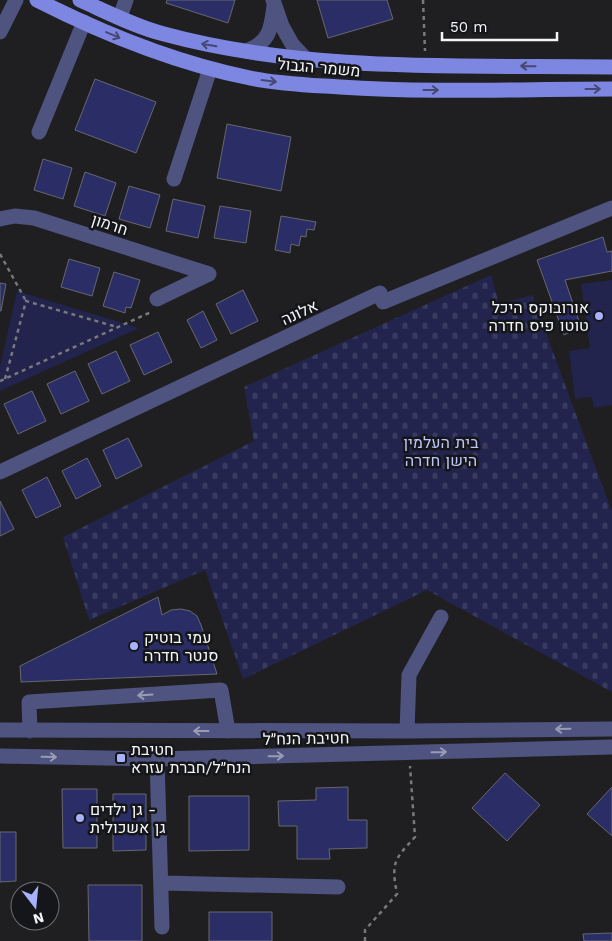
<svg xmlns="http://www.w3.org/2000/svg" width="612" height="941" viewBox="0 0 612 941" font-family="'Work Sans',Heebo,sans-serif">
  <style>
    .cemetery { fill: url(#cemetery-stones) }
    .green { fill: #22244d }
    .building { fill: #2b2d67; stroke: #67686c }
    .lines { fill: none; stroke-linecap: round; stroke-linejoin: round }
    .path { stroke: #78797b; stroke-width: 2.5; stroke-dasharray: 4 4; stroke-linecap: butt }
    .minor { stroke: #4e537f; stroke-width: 15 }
    .major { stroke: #7d86e1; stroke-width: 15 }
    .oneway { stroke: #444873 }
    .oneway2 { stroke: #999cb5 }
    .poi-dot { fill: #a7b1fc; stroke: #151619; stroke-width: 2 }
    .labels { text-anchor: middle; stroke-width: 5; stroke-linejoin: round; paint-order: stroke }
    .street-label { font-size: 16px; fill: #f4f5f7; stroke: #151619 }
    .poi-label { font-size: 16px; fill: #f4f5f7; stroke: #151619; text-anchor: start }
    .park-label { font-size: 16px; fill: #bdc5fc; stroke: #151619 }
  </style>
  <defs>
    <pattern id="cemetery-stones" width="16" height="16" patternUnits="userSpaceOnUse" patternTransform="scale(1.25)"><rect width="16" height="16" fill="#22244d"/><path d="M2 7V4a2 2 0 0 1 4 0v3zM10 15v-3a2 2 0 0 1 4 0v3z" fill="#383a5f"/></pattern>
  </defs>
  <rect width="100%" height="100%" fill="#1f1f22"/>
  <path class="cemetery" d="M491 275 499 304 532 295 612 512V692L427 590 243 679 205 570 89 620 63 537 254 441 244 387Z"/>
  <path class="green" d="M612 280V405L594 408 592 397 575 399 569 351 590 348 581 284Z
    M17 291 139 328 0 391V367Z"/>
  <path class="building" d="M167 0H235L228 23 166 3Z
    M317 0H387L393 19 328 38Z
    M95 79 156 102 136 153 75 130Z
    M227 124 291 137 281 191 217 178Z
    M43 159 72 168 63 199 34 190Z
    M85 172 116 183 105 216 74 206Z
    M129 186 160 195 150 228 119 219Z
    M173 199 205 206 198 238 166 231Z
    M220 206 251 211 246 243 214 238Z
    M281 216 316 222 314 230 307 229 306 237 301 236 299 246 291 244 290 253 275 250Z
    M603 237 607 252 612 251V271L565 280 581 327 564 335 537 260Z
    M69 259 100 268 92 296 61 287Z
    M114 272 140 280 131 308 126 307 125 313 103 306Z
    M0 283 6 284 1 311H0Z
    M243 290 258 321 231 334 216 304Z
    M203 311 217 340 201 348 187 320Z
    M158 332 172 362 144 375 130 345Z
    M116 351 130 381 102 394 88 364Z
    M75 371 89 401 61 414 47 384Z
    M32 391 46 421 18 434 4 404Z
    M128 438 142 466 116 479 103 450Z
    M87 458 101 486 76 499 62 471Z
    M47 477 61 506 36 518 22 490Z
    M0 501 14 529 0 536Z
    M158 597 162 615 171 610 181 609 190 611 197 616 201 625 217 674 21 682 20 666Z
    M505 773 540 805 507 841 472 808Z
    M348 787V820H367V848L329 849 330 859H297V826H279L278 801 316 800V788Z
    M612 787V836L587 814Z
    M62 789H97V848H63Z
    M113 794H146V850L113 851Z
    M189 796H249V850L189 851Z
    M0 832H16V881L0 882Z
    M88 885H142V941H89Z
    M209 912H272V941H209Z
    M612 933V941H584L583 934Z"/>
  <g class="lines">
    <path class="path" d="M423 0 425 51
      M0 254 26 301
      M5 379 26 301 117 327
      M0 381 151 312
      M365 941V930L397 894C391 862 394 860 415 837L410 766"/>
    <path class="minor" d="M273 0 282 26 292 44 306 59
      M120 17 126 0
      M0 32 16 0
      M246 51C270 42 271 29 274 6
      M39 132 84 22
      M174 179 210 69
      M0 219 15 216 34 218 209 274
      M157 299 209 274
      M0 472 380 293 383 302 612 208
      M0 730 407 731 612 729
      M30 731 29 702 221 690 228 731
      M407 731 409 675 441 617
      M0 756 157 759 612 747
      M157 759 162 927
      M162 883 338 887"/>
    <path class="major" d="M37 0C104 34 176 63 250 78 279 84 310 85 340 87 430 93 521 89 612 89
      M80 0C107 12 136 27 164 34 307 73 465 65 612 67"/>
  </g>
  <defs><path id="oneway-shaft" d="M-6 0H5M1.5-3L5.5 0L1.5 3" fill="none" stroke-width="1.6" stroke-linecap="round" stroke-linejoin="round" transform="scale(1.25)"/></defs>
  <g class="oneway">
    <use href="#oneway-shaft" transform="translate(113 35) rotate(23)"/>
    <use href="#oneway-shaft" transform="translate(209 45) rotate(-170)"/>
    <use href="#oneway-shaft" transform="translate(528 66) rotate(-179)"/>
    <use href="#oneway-shaft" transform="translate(269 81) rotate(7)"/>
    <use href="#oneway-shaft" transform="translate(593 89)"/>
    <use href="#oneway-shaft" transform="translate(431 90)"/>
  </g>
  <g class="oneway2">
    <use href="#oneway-shaft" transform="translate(145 695) rotate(176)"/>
    <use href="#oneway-shaft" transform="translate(563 729) rotate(179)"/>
    <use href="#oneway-shaft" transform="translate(201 731) rotate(-180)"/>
    <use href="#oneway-shaft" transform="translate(439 752) rotate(-1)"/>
    <use href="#oneway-shaft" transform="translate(276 756) rotate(-1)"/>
    <use href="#oneway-shaft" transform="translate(49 757) rotate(1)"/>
  </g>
  <g class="poi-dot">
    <circle cx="599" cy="316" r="5"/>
    <circle cx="134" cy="646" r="5"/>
    <rect x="116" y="753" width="10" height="10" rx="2.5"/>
    <circle cx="80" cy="818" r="5"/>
  </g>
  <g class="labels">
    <g class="street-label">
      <text transform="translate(319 67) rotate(5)" y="6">משמר הגבול</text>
      <text transform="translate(110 224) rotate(18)" y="6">חרמון</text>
      <text transform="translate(299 312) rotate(-25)" y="6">אלונה</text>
      <text transform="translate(306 738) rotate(-1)" y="6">חטיבת הנח״ל</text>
    </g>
    <g class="poi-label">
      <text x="589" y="313" text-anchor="end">אורובוקס היכל<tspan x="589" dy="18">טוטו פיס חדרה</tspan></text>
      <text x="144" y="643">עמי בוטיק<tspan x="144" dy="18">סנטר חדרה</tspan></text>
      <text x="131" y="755">חטיבת<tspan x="131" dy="18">הנח״ל/חברת עזרא</tspan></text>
      <text x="90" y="815">גן ילדים -<tspan x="90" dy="18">גן אשכולית</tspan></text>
    </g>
    <g class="park-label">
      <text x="441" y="448">בית העלמין<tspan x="441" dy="18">הישן חדרה</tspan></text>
    </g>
  </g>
  <g transform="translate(35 906) rotate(164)"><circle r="24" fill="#151619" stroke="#6e6f72"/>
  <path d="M0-4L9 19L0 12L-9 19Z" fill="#a7b1fc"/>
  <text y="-8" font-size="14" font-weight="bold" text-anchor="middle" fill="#f4f5f7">N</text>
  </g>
  <path d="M442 32v8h115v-8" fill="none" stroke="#f4f5f7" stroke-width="2.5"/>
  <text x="450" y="32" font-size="15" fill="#f4f5f7" stroke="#151619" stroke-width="4" paint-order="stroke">50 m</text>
</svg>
